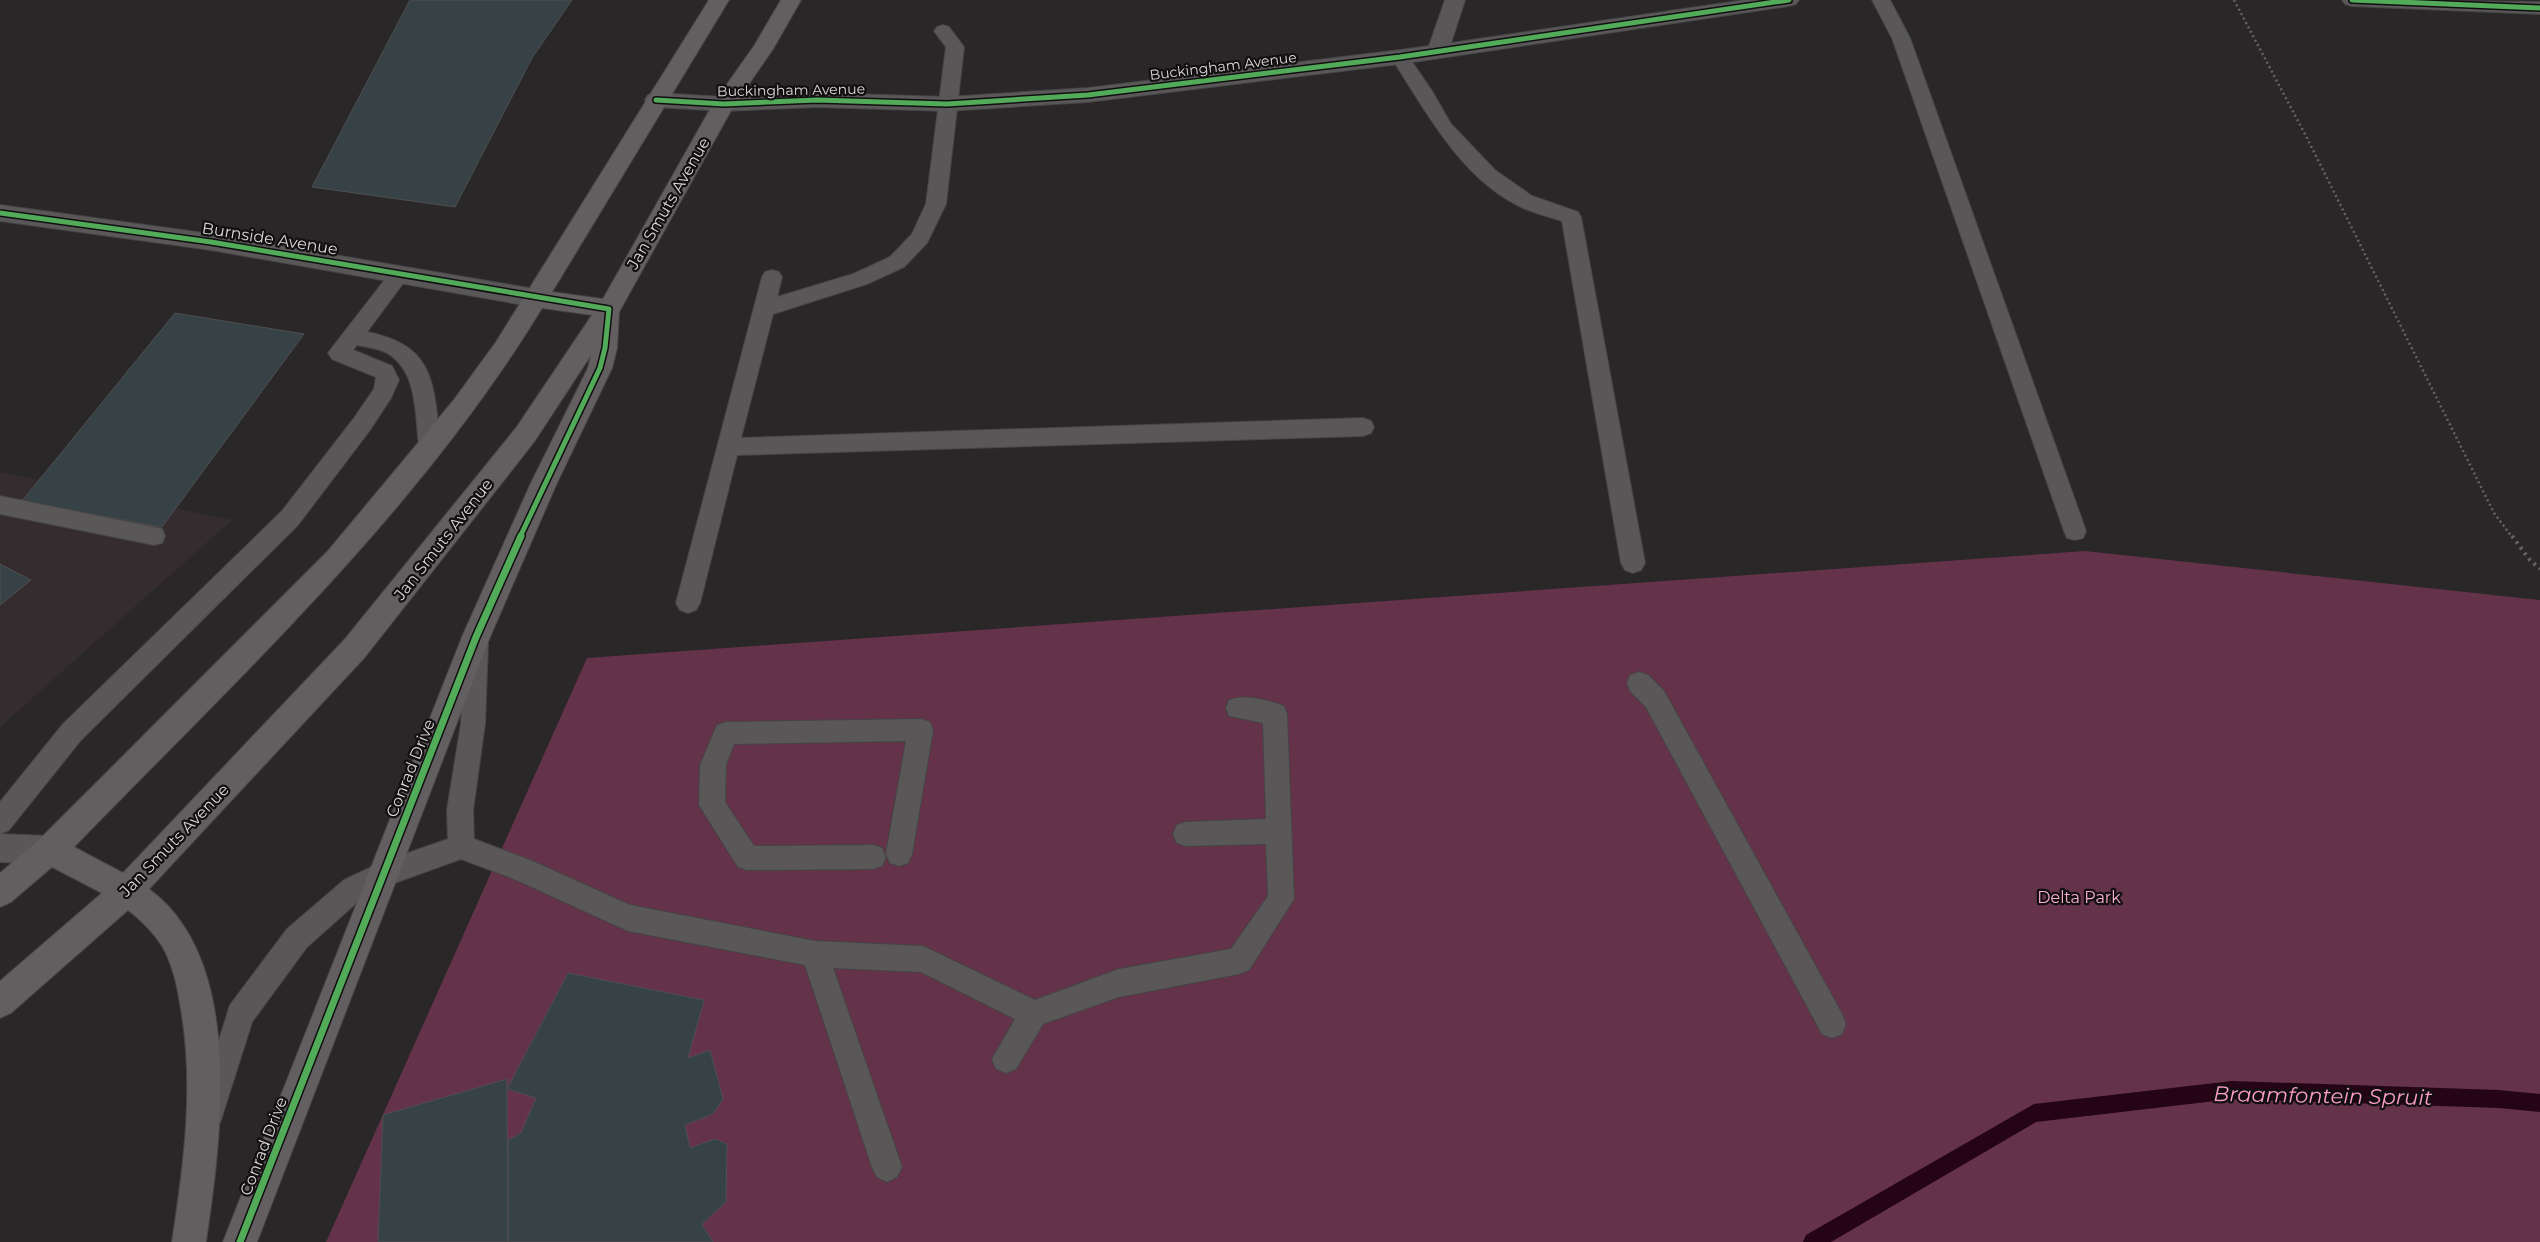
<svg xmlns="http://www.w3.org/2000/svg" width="2540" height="1242" viewBox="0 0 2540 1242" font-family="Montserrat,sans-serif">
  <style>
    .built { fill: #352c30 }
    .green { fill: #643249 }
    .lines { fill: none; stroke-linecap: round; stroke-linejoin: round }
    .stream { fill: #250415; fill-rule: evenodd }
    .building { fill: #374247; stroke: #4f4f50 }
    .lane-casing { stroke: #464445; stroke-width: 2 }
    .street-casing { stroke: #464445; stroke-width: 2 }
    .secondary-casing { stroke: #464445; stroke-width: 2 }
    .path-far1 { stroke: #656364; stroke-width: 2.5; stroke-dasharray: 2 3; stroke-linecap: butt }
    .path { stroke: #656364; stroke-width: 4; stroke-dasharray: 2.5 4.5; stroke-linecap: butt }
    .lane { fill: #595758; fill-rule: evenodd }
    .street { fill: #595758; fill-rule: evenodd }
    .secondary { fill: #635e60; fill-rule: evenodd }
    .cycleway-far1-casing { stroke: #110f10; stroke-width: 8 }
    .cycleway-casing { stroke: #110f10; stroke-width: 10 }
    .cycleway-far1 { stroke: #51ab58; stroke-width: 5 }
    .cycleway { stroke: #51ab58; stroke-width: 7 }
    .labels { text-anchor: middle; stroke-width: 4.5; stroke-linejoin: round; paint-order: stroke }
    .far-street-label { font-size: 14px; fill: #dad7d8; stroke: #110f10 }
    .street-label { font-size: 16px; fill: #dad7d8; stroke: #110f10 }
    .park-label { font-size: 16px; fill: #fcafcf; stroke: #110f10 }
    .near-water-label { font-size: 21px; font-style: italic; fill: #fc9dc6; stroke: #110f10 }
  </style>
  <rect width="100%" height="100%" fill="#292728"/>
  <path class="built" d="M0 472 232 520 0 727Z"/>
  <path class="green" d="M2085 551 2540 600V1242H326L587 658Z"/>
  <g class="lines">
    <path class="stream" d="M2232 1081 2499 1090 2540 1094V1112L2499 1108 2232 1099 2036 1122 1831 1242H1803L1806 1235 2034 1104Z"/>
  </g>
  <path class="building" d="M410 0H572L532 58 455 207 312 187Z
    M175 313 304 334 162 527 22 501Z
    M0 564 31 580 0 605Z
    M568 973 704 1000 688 1058 710 1050 723 1099 713 1114 685 1125 690 1148 715 1139 727 1144 726 1202 702 1224 713 1242H508V1140L521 1133 536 1098 507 1089Z
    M507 1079 508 1242H378L383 1115Z"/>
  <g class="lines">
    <defs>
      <path id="lane" d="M1872 0H1890L1910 38 2086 531 2083 538 2075 540 2067 538 2064 531 1892 38Z
        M943 25 949 27 964 47 946 204 927 243 904 267 867 284 773 314 741 438 1363 418 1371 421 1374 427 1371 433 1363 436 737 455 700 603 696 610 688 613 680 610 676 603 762 277 765 272 772 270 779 272 782 277 777 297 853 274 890 257 912 234 926 204 946 47 934 31 937 27Z
        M1400 51 1406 53 1432 91 1451 124 1495 170 1532 196 1578 212 1581 217 1645 563 1641 570 1633 573 1625 570 1621 563 1562 221C1548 216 1532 213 1519 206 1460 177 1425 110 1391 57L1394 53Z
        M400 267 407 269 410 274 367 332C437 345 433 386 441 446L438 452 430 455 422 452 419 446C415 415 418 371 387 353 378 348 366 347 357 345L353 350 392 366 399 380 391 398 370 430 298 525 81 740 9 830 0 834V802L63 724 282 511 354 418 374 389 376 377 332 359 328 353 393 269Z
        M0 496 154 527 162 529 165 536 162 543 154 545 0 514Z
        M476 634 484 637 488 644 485 724 473 810 474 839 530 860 630 905 815 941 923 946 1035 1000 1119 969 1231 949 1268 896 1266 844 1186 846 1177 843 1173 834 1177 825 1186 822 1266 819 1263 723 1229 716 1226 708 1229 700C1245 694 1268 700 1284 706L1287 714 1294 899 1249 970 1239 974 1119 997 1043 1024 1016 1069 1006 1073 996 1069 992 1059 1015 1019 921 972 833 968 902 1167 897 1177 887 1182 877 1177 872 1167 805 965 628 931 514 879 461 859 389 885 362 898 307 947 252 1022 220 1123 210 1127 200 1123 196 1113 230 1005 287 929 344 880 382 862 448 839 447 810 461 724 464 644 468 637Z
        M1639 672 1648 675 1664 691 1842 1014 1846 1024 1842 1034 1832 1038 1822 1034 1646 707 1630 691 1627 683 1630 675Z
        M921 719 930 722 933 730 912 854 908 863 899 866 890 863 886 854 906 741 734 744 726 765 725 802 754 846 873 845 882 848 886 857 882 866 873 869 747 870 738 867 699 805 700 765 717 725 726 722Z"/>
      <path id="street" d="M1445 0H1465L1451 43 1745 0H1799L1796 4 1789 6 1400 64 1088 102 947 111 817 107 724 111 656 107 648 105 645 100 648 95 656 93 724 97 817 93 947 97 1088 88 1400 50 1429 46Z
        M2342 0 2540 2V14L2352 6 2345 4Z
        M0 205 211 234 535 289 543 292 547 298 543 304 535 307 211 250 0 221Z
        M0 834 50 836 61 840 65 850 61 860 50 864 0 862Z"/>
      <path id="secondary" d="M709 0H729L552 292 603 299 713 104 754 46 781 0H801L773 49 733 107 619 312 617 348 612 368 556 485 490 637 257 1242H223L462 637 530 485 588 368 591 355 534 442 365 657 149 889C246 960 221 1139 206 1242H172C184 1163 195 1084 180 1004 177 984 172 963 162 946 153 932 141 920 128 910L11 1013 0 1018V981L102 893 52 867 11 902 0 907V873L39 840 327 552 453 401 496 342ZM542 308 592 315 516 428 345 639 123 873 74 847C239 677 418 512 542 308Z"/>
    </defs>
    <use href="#lane" class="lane-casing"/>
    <use href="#street" class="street-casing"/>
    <use href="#secondary" class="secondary-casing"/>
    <path class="path-far1" d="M2234 0 2307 138 2494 513 2512 537"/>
    <path class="path" d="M2512 536 2529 559 2540 569"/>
    <use href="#lane" class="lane"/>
    <use href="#street" class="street"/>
    <use href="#secondary" class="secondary"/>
    <defs>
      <path id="cycleway-far1" d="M2352 0 2540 8
        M656 100 724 104 817 100 947 104 1088 95 1400 57 1789 0
        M0 213 211 242 609 309 605 348 600 368 520 537"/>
      <path id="cycleway" d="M240 1242 476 637 521 536"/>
    </defs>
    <use href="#cycleway-far1" class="cycleway-far1-casing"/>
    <use href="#cycleway" class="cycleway-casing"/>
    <use href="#cycleway-far1" class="cycleway-far1"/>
    <use href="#cycleway" class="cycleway"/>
  </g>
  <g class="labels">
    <g class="far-street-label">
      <text transform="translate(1223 66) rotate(-7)" y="5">Buckingham Avenue</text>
      <text transform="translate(791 90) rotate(-1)" y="5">Buckingham Avenue</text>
    </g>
    <g class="street-label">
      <text transform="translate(668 203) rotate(-60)" y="6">Jan Smuts Avenue</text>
      <text transform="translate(270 238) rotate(9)" y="6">Burnside Avenue</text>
      <text transform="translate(443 539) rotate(-52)" y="6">Jan Smuts Avenue</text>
      <text transform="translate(410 768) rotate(-68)" y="6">Conrad Drive</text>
      <text transform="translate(174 840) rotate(-46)" y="6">Jan Smuts Avenue</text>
      <text transform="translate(263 1146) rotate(-69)" y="6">Conrad Drive</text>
    </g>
    <g class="park-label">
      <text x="2079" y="903">Delta Park</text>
    </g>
    <g class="near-water-label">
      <text transform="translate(2323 1096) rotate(1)" y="7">Braamfontein Spruit</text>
    </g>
  </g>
</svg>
